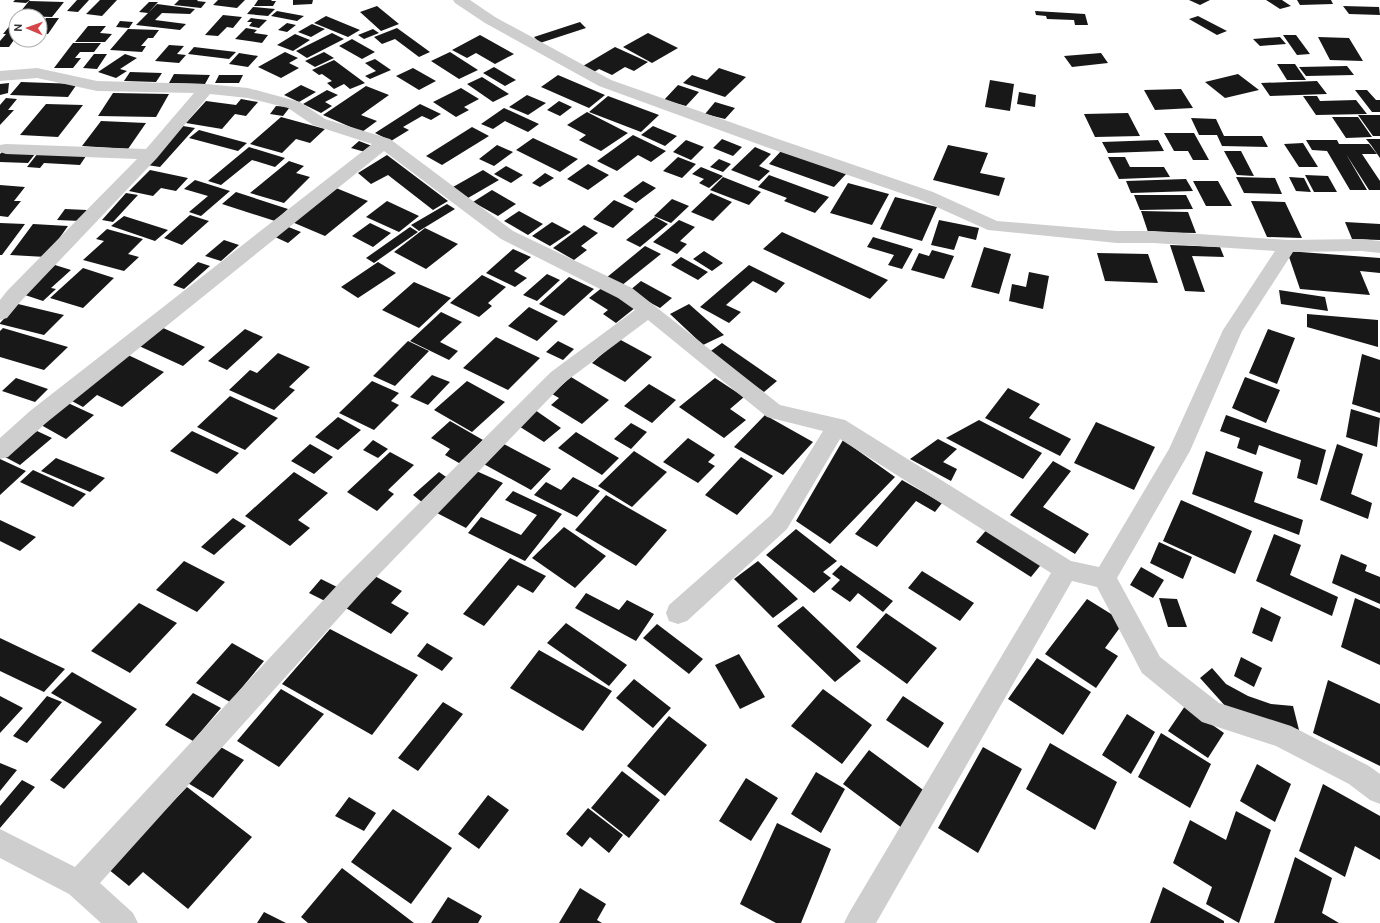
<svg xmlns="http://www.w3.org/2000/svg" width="1380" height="923" viewBox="0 0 1380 923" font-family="Cabin,sans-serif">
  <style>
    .building { fill: #181818 }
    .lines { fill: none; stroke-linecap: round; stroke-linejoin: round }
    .minor { fill: #cecece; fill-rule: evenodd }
  </style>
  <rect width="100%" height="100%" fill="#fff"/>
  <path class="building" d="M15 0H30L26 3 13 2Z
    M77 0H89L78 12 67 11Z
    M100 0H117L102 16 86 14Z
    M179 0H198L197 1 206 2 201 8 174 5Z
    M218 0H245L237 8 213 5Z
    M258 0H272L271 1H276L273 6H254Z
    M293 0H313L312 4 293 5Z
    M1189 0H1210L1200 5Z
    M1266 0H1282L1291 6 1280 9Z
    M1297 0H1331L1333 4 1300 5Z
    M29 1 64 2 52 17 17 16Z
    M149 2H158L148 13 139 12Z
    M157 4 195 9 190 14 162 13 155 20 186 24 180 30 136 25Z
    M377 6 399 24 381 31 360 12Z
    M1343 6 1379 7 1380 15 1349 14Z
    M253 7 275 9 268 16 247 14Z
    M277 11 304 16 297 21 271 16Z
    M1035 11 1085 14 1088 25H1075L1074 20 1047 19 1046 16 1036 15Z
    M223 15 242 17 233 28 227 27 218 36 205 35Z
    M326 16 360 30 348 37 314 23Z
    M1198 16 1227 31 1217 35 1189 19Z
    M46 18H59L48 34H40V26Z
    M251 18 267 20 259 28 249 26 252 22H247Z
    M120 21 133 22 129 28 116 27Z
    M580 22 586 28 540 43 534 37Z
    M12 23H16V34H11L16 35V37L9 47H0V41L6 34H3Z
    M287 23 296 25 287 32 278 30Z
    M312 24 325 29 311 37 298 32Z
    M88 26H106L100 33 112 34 105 42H75Z
    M246 28 257 30 254 33 268 35 262 43 235 39Z
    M397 28 430 52 419 57 395 39 382 44 374 37Z
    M128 29 159 30 153 38H148L141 46H146L142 52 110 50Z
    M373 29 379 33 364 39 358 35Z
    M332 33 344 39 307 58 296 51Z
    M648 33 678 48 652 63 623 47Z
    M295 34 310 40 293 51 277 45Z
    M480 35 514 54 495 64 476 53 467 58 452 50Z
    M1283 35H1296L1310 54 1297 55Z
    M1280 37 1286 44 1260 46 1253 39Z
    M1318 37 1349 38 1363 61 1330 60Z
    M352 39 375 52 362 59 339 46Z
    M73 43H101L94 52H80L75 58H81L73 68H54Z
    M169 45 184 46 177 54 186 55 179 63 155 61Z
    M194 47 236 52 229 59 188 54Z
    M615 47 648 62 634 71 625 67 612 75 599 69 594 72 583 66Z
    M285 52 298 58 289 63 299 68 281 78 258 67Z
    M324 52 334 58 315 67 305 61Z
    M450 52 478 70 459 79 431 61Z
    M239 53 258 56 248 67 229 64Z
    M1101 53 1108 63 1072 67 1064 56Z
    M94 54H107L97 69 83 68Z
    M125 54 137 58 120 69 127 71 116 78 98 72Z
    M375 59 391 70 370 79 365 76 376 71 365 63Z
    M334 60 365 83 350 89 344 84 334 89 327 83 332 81 322 74 319 75 312 70Z
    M1277 64H1295L1306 80H1287Z
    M1347 66 1354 75 1306 76 1299 67Z
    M494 67 516 80 505 86 483 73Z
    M413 68 436 81 419 90 396 76Z
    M719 68 746 77 725 97 683 83 692 75 707 80Z
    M130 72 162 73 156 82 124 81Z
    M174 74 210 75 205 84 169 83Z
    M1238 74 1259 90 1225 98 1205 82Z
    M219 75H243L239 83H215Z
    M558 75 605 95 589 108 541 87Z
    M482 77 509 94 493 102 467 84Z
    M990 80 1014 84 1010 111 985 107Z
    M1317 81 1327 94 1270 96 1261 83Z
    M21 82 77 84 68 97 10 95Z
    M9 83 8 93 0 95V84Z
    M301 85 316 92 299 102 284 95Z
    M678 85 699 92 686 106 664 100Z
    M366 86 389 95 361 115 377 121 362 132 323 115Z
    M461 88 479 99 464 107 469 110 456 117 433 102Z
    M1181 89 1193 108 1155 110 1144 90Z
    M327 90 338 95 325 102 332 106 321 113 303 104Z
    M1355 90H1367L1376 100H1380V112H1372Z
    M1019 92 1036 95 1035 107 1017 104Z
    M113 93 169 94 156 117 98 116Z
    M527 95 546 103 528 115 509 107Z
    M608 96 659 115 641 132 589 112Z
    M1303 96H1317L1320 101 1356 100 1367 114 1316 115Z
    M6 98 17 99 8 110H14L0 125V105Z
    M241 99 258 102 246 116 235 114 222 129 186 123 206 101 236 105Z
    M559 101 572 107 560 116 547 110Z
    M715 102 735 108 725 119 705 114Z
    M46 104 83 105 58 137 20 135Z
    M420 104 441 114 431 120 422 116 403 127 409 130 391 141 375 133Z
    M276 106 290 107 283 116 270 114Z
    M504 108 539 124 528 132 505 121 493 129 481 124Z
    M587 112 628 133 601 151 579 140 586 135 567 125Z
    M1128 113 1140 136 1095 137 1084 114Z
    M1358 115H1380V136H1373Z
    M281 117 325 129 310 143 296 139 282 153 250 144Z
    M1332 117H1358L1372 137 1346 138Z
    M1191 118 1216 119 1224 136H1262L1268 147 1222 146 1217 135H1199Z
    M101 121 146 123 128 149 82 146Z
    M183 126 195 128 160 167 147 165Z
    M653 126 677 136 665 146 641 135Z
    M472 127 489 136 442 165 426 156Z
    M199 130 247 143 238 151 189 138Z
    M1164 133H1194L1209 160H1193L1188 151H1174Z
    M633 135 666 151 651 162 638 155 617 171 597 161Z
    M533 138 578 159 560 172 516 150Z
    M722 139 742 147 733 156 713 148Z
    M1366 139H1380V158L1371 145Z
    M686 140 704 147 691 160 673 152Z
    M1158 140 1164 151 1108 153 1102 142Z
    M1306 140H1337L1339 144H1369L1377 154H1362L1380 181V190H1369L1346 154 1367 190H1350L1327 151 1312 150Z
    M359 141 372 146 365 152 351 148Z
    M1303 143 1318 167H1299L1284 144Z
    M497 145 513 152 494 166 479 159Z
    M948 145 988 153 980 173 1005 178 999 196 933 180Z
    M249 147 285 158 275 167 252 160 221 185 208 181Z
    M755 147 771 154 759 166 770 171 759 181 731 170Z
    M782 150 847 173 834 187 769 164Z
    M1224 151H1241L1254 176 1237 175Z
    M2 152 35 154 28 163 0 162V154Z
    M38 153 86 156 80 165 44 163 40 168 27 167Z
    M387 155 448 201 433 210 388 175 371 184 358 173Z
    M678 157 696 164 682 178 663 171Z
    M1108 157H1125L1130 167H1164L1170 177 1119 179Z
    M719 159 731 164 723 172 710 167Z
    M289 161 304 166 296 173 310 177 284 203 250 193Z
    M588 164 609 175 588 190 567 179Z
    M506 166 523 175 511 183 494 174Z
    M701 167 723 176 709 188 699 183 704 179 692 174Z
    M150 170 188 178 176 191 161 188 153 196 129 191Z
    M483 170 499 180 468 198 453 187Z
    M545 173 554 178 540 187 532 183Z
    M769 175 829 197 815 213 784 201 787 198 758 187Z
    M1305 175 1328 176 1337 192H1314Z
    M723 177 761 192 749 205 710 190Z
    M1236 177 1275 178 1282 194 1244 193Z
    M1289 177 1304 178 1311 192 1296 191Z
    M1186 179 1193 191 1131 193 1126 181Z
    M195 180 230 191 201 216 189 212 208 196 184 189Z
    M643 181 656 188 636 203 623 196Z
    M1193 181H1218L1232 206H1206Z
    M848 183 889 194 872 225 830 213Z
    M0 185 25 187 14 201H21L8 217 0 216Z
    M336 188 368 201 325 236 292 222Z
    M492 190 516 204 498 216 473 202Z
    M236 192 288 209 275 221 222 204Z
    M126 193 138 195 113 222 102 220Z
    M711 193 732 202 713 221 691 212Z
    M1134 195H1186L1193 209 1140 210Z
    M895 197 937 207 922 241 880 229Z
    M672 199 689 206 671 223 654 216Z
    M614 200 634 209 613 228 593 219Z
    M387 201 419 216 399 232 366 217Z
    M1251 201 1285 202 1302 238 1267 237Z
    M447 204 455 209 419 231 411 225Z
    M65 209 87 210 80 221 57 220Z
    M519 211 543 224 528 235 504 221Z
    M1141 211 1188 212 1196 233 1148 232Z
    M190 215 209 221 182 245 164 238Z
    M124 216 168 230 155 241 111 226Z
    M655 217 668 224 640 247 626 240Z
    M679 220 695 227 680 241 687 244 677 254 653 242Z
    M939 220 979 228 976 240 959 236 954 250 931 245Z
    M552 222 571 232 550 246 532 236Z
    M1345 222 1380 224V240L1352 239Z
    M0 223 25 224 2 255H0Z
    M370 223 391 233 373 247 352 236Z
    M33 224 68 226 46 257 10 255Z
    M584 225 598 233 581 246 587 250 574 260 553 248Z
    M286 226 301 232 288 243 273 236Z
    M410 227 418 232 374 263 366 258Z
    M425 228 458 244 426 269 394 252Z
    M107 229 143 239 128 254 139 257 124 271 83 260 104 241 96 239Z
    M782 232 888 280 870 299 763 249Z
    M873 237 913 249 902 269 888 265 894 255 867 247Z
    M224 240 239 245 221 261 205 256Z
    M1170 245 1220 247 1224 257 1192 256 1205 292 1185 291Z
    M645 246 661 254 621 286 606 278Z
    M984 247 1011 254 999 294 971 287Z
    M513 249 531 257 514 271 527 278 515 287 486 273Z
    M932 250 954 256 944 279 911 270 919 253 929 256Z
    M704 251 723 263 712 271 693 259Z
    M1287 251 1380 258V273L1360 271 1370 295 1300 289Z
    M1097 253 1148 254 1158 283 1105 281Z
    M681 257 708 272 698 280 671 265Z
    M198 262 210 266 184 289 173 285Z
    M378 262 396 273 358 298 341 287Z
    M55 265 71 270 51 288 56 289 43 301 22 294Z
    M749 265 785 283 776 293 753 281 726 305 741 312 729 323 700 307Z
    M83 268 114 278 83 308 50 298Z
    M1029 272 1049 276 1043 309 1009 301 1012 284 1026 287Z
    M547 274 560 280 537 301 523 295Z
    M482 275 506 287 488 303 492 306 479 317 450 303Z
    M569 277 594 289 564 316 539 304Z
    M641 281 672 298 660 308 629 291Z
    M414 282 451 298 419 328 382 310Z
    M603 287 636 307 616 323 603 314 608 310 589 298Z
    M1279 290 1325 297 1328 311 1281 304Z
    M18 304 64 315 44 335 0 324V323Z
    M689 304 724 335 703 345 670 314Z
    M529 307 558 321 537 341 508 326Z
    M441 312 462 322 440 342 458 351 449 360 410 341Z
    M1307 314 1378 320V347L1307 327Z
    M161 327 205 347 183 366 139 346Z
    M3 328 68 347 44 370 0 357V331Z
    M245 329 263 337 227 370 208 361Z
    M1268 329 1295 338 1277 384 1249 373Z
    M496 337 540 358 508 390 463 368Z
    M619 339 652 357 625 382 592 363Z
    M408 341 429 351 395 386 373 376Z
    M558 341 574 349 563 360 546 352Z
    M722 343 777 381 764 392 708 353Z
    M278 353 310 367 289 387 295 390 274 410 229 390 250 370 257 373Z
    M126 354 164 372 122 407 97 395 83 407 70 400Z
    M1362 354 1380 360V413L1352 404Z
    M432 375 450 382 428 405 410 397Z
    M571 377 609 400 582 424 551 405 559 398 552 394Z
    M1245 377 1280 390 1266 423 1232 408Z
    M16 378 48 389 35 402 2 391Z
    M715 378 744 397 730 409 746 420 724 438 679 407Z
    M372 381 399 393 391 401 399 405 374 430 339 413Z
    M467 381 505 402 472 432 434 410Z
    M649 384 676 400 652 423 624 406Z
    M1008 388 1040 404 1029 418 1071 439 1060 456 985 418Z
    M230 396 278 418 245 450 197 427Z
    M68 403 94 415 66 439 41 425Z
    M1351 409 1380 418 1377 447 1346 437Z
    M535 410 561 428 544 442 517 425Z
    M765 415 813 442 783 475 734 447Z
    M1226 415 1326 450 1317 485 1297 478 1301 460 1259 445 1256 455 1237 448 1240 438 1220 431Z
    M338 417 361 430 338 450 315 437Z
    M979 420 1042 453 1023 479 946 438Z
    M450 421 483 440 459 463 445 455 450 449 431 438Z
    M1096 422 1155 447 1134 490 1074 463Z
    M631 423 647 432 631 449 614 439Z
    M37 431 52 438 20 465 5 457Z
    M192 431 239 453 217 474 170 451Z
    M576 432 619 458 602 475 558 448Z
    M688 438 715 455 708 462 715 466 698 483 663 462Z
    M938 439 957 449 943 462 957 469 951 481 910 459Z
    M373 440 388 449 378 458 363 450Z
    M843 440 895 477 830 544 796 521Z
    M500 442 551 469 531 490 480 462Z
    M310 444 333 457 314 474 291 461Z
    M1337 444 1363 454 1351 494 1372 503 1368 519 1320 500Z
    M634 451 667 472 632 507 598 486Z
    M1206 451 1263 472 1254 502 1303 520 1299 535 1192 494Z
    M390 452 414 465 388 490 394 494 377 511 347 492Z
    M741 457 773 476 737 515 705 495Z
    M56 458 105 478 90 492 41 471Z
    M0 459 26 471 0 495Z
    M1053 461 1071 471 1043 507 1089 534 1075 554 1010 515Z
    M472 469 503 483 466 528 435 512Z
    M33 470 86 494 73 507 20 482Z
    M294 472 328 493 298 520 310 528 290 546 245 516Z
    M439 472 449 479 423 503 413 495Z
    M573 477 600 491 577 517 534 495 546 482 561 490Z
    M902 480 942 503 935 512 916 501 877 547 855 534Z
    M513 491 562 514 525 561 468 533 481 517 521 535 537 515 505 500Z
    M606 495 667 530 636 566 575 530Z
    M1181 500 1252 531 1235 574 1163 541Z
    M233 518 246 526 214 555 201 547Z
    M0 520 36 537 20 551 0 541Z
    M564 527 606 556 575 588 532 558Z
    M989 527 1044 561 1031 577 976 542Z
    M796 529 837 561 823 572 831 578 814 593 766 555Z
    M1274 534 1301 545 1290 575 1338 597 1332 616 1256 581Z
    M1159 542 1192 557 1183 579 1150 563Z
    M1341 554 1367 565 1365 571 1380 577V604L1332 583Z
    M510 558 546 576 533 593 518 585 484 626 463 614Z
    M184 561 225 582 197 612 156 590Z
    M758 561 798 599 773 618 734 579Z
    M841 565 893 601 883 612 858 593 850 602 831 589 840 580 832 574Z
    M1141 567 1164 580 1153 598 1130 585Z
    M922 571 974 603 960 621 908 588Z
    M373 575 402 591 391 603 409 613 391 634 344 607Z
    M321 579 337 587 325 601 309 593Z
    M586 593 619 610 627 600 654 614 636 641 575 608Z
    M1159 598 1177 599 1187 627H1168Z
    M1355 598 1380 609V665L1341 647Z
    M1087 599 1124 622 1105 648 1118 656 1096 688 1045 654Z
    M139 603 177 623 130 673 91 651Z
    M803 606 861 661 835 682 777 626Z
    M1261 607 1281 617 1272 642 1252 633Z
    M886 613 937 648 907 684 856 647Z
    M566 623 627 665 609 686 547 643Z
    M657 624 703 659 689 674 643 638Z
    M330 629 418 675 372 735 282 684Z
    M0 638 65 669 44 692 0 671Z
    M232 643 264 661 230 702 196 683Z
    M427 643 453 658 442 671 417 656Z
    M539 650 612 691 583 731 510 688Z
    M739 654 765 697 740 709 715 665Z
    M1241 657 1262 668 1254 687 1234 676Z
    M1037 658 1091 692 1063 735 1008 699Z
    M1212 668 1226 684 1248 696 1271 704 1293 706 1299 730 1227 708 1200 678Z
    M72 672 137 709 64 789 50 780 102 722 51 693Z
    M634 679 671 708 653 728 616 698Z
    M1328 680 1380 704V766L1313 733Z
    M281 689 324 714 279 767 237 741Z
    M823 689 872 725 842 764 791 726Z
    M193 693 221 708 193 741 165 725Z
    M0 696 23 708 0 733Z
    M47 696 62 702 27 743 13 736Z
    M903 696 944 723 928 748 886 720Z
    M443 702 463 714 418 771 398 758Z
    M1185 706 1224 733 1208 758 1168 731Z
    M1127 714 1155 732 1131 774 1102 755Z
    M669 716 707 745 665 796 627 766Z
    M1161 733 1211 764 1190 808 1138 777Z
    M1050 743 1117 782 1095 830 1026 789Z
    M217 745 244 760 213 798 186 782Z
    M983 747 1022 769 978 853 938 828Z
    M869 750 926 792 902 828 843 784Z
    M0 763 17 770 0 791Z
    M1257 764 1291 784 1275 822 1240 801Z
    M622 771 660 800 629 838 591 808Z
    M816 772 845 789 821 833 791 814Z
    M746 778 778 798 751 841 719 821Z
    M22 780 35 787 0 828V806Z
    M1323 784 1380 816V860L1355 846 1345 877 1299 851Z
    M187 787 252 837 188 909 143 872 129 886 108 869Z
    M488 795 509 810 479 849 458 834Z
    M349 797 376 813 364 831 335 816Z
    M588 808 623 835 609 853 590 837 582 847 566 834Z
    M393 809 452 848 411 904 351 862Z
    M1236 811 1271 830 1239 923 1206 904 1212 887 1173 863 1190 820 1226 840Z
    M777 823 831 849 801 923H776L740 904Z
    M1295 857 1332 878 1322 913 1339 923H1274Z
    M342 868 414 923H308L301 917Z
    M1163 887 1224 921V923H1150Z
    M580 888 606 904 597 920 602 923H559Z
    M448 897 482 916 478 923H431Z
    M264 912 286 923H257Z"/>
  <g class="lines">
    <path class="minor" d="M453 0H470L495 17 611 80 778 139 933 192 997 221 1117 231H1154L1288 240 1361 239 1380 241V253L1361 251 1293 252 1242 331 1190 451 1117 578 1160 657 1219 703 1291 726 1369 766 1380 774V804L1370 800 1349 784 1276 746 1202 722 1142 673 1097 587 1072 581 876 923H844L849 913 1051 573 840 439 787 529 687 621 678 624 669 621 666 613 669 605 771 515 823 431 767 417 648 320 565 382 361 593 100 883 133 913 138 923H101L69 894 0 858V829L75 867 343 579 551 372 635 310 618 298 501 239 384 151 46 423 8 457 0 459V438L30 411 372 144 313 125 288 108 248 98 210 94 157 158 21 301 7 318 0 320V300L7 291 137 159 6 154 0 152V145L6 144 146 149 194 93 97 91 37 78 0 81V71L37 68 97 81 206 84 248 88 300 102 325 119 390 139 513 231 632 288 780 405 845 420 1071 561 1099 567 1169 449 1223 330 1275 251 1154 243H1117L988 230 921 200 766 147 599 86 485 23 455 3Z"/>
  </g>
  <g transform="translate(28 28) rotate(272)"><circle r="19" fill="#ffffff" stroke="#adadad"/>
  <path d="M0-3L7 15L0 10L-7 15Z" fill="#d64548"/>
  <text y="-6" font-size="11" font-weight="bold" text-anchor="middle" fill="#313131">N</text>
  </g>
</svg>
